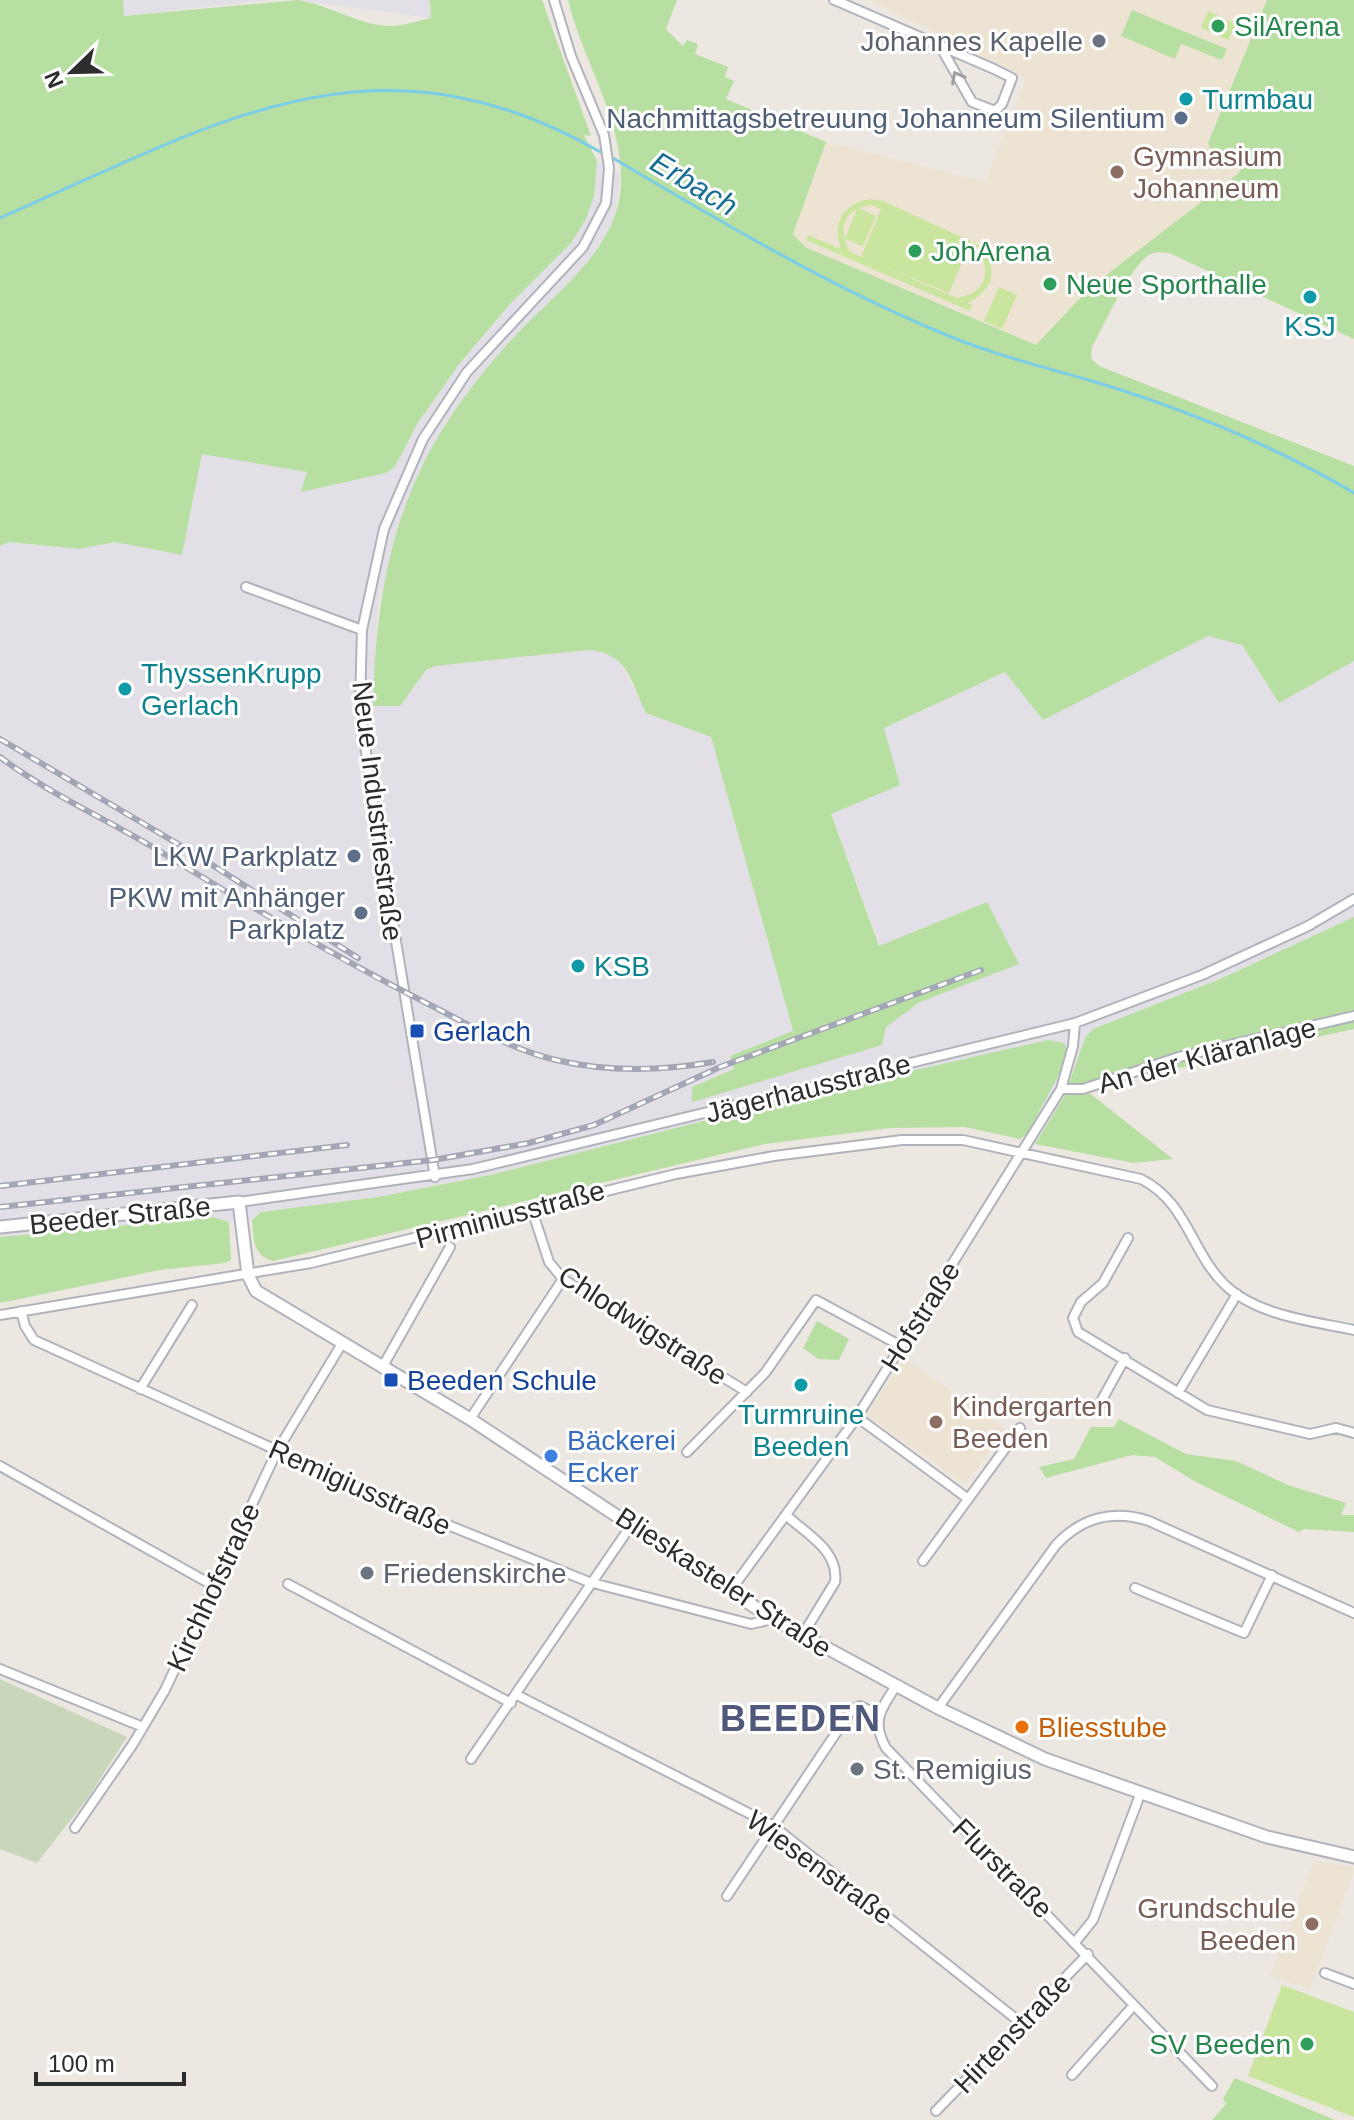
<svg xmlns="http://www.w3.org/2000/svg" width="1354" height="2120" viewBox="0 0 1354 2120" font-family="Arial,sans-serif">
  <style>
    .industrial { fill: #e2e0e6 }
    .education { fill: #ede3d2 }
    .green { fill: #b8dfa2 }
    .cemetery { fill: #c8d6b9 }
    .pitch { fill: #c9e59e; fill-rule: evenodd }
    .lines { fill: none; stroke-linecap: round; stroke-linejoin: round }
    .stream { stroke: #7ccde6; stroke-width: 3 }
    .street-casing { stroke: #b1b3bc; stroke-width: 12 }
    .secondary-casing { stroke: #b1b3bc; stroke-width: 15 }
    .street { stroke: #fff; stroke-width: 8 }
    .secondary { stroke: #fff; stroke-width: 11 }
    .rail-casing { stroke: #a3a6b5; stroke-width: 6 }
    .rail { stroke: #fff; stroke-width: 3; stroke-dasharray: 9; stroke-linecap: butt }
    .oneway { stroke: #a0a0a0 }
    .leisure-dot { fill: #2e9e5b; stroke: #fff; stroke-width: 3 }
    .worship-dot { fill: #6b7280; stroke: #fff; stroke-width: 3 }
    .culture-dot { fill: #0f9aa8; stroke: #fff; stroke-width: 3 }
    .service-dot { fill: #5c6f8a; stroke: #fff; stroke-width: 3 }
    .education-dot { fill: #8d6e63; stroke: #fff; stroke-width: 3 }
    .transit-dot { fill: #1a4fb4; stroke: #fff; stroke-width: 3 }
    .shop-dot { fill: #3f7fe0; stroke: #fff; stroke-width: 3 }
    .food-dot { fill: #e8710a; stroke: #fff; stroke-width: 3 }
    .labels { text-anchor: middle; stroke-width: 6; stroke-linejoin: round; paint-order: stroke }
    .leisure-label { font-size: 28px; fill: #27864d; stroke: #fff; text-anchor: start }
    .worship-label { font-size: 28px; fill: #5b616d; stroke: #fff; text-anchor: start }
    .culture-label { font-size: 28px; fill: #0d838f; stroke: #fff; text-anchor: start }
    .service-label { font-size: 28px; fill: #4e5e75; stroke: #fff; text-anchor: end }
    .education-label { font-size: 28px; fill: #785e54; stroke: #fff; text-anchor: start }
    .street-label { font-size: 28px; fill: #2d2d2d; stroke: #fff }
    .transit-label { font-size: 28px; fill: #164399; stroke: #fff; text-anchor: start }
    .shop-label { font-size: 28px; fill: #366cbe; stroke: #fff; text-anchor: start }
    .food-label { font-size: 28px; fill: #c56008; stroke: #fff; text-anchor: start }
    .water-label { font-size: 30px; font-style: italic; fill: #186e96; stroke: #fff }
    .district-label { font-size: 36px; font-weight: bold; letter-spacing: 2px; fill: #50597b; stroke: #fff }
  </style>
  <rect width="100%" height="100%" fill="#ede7e1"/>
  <path class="industrial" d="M123 0H272L123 16Z
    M298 0H430L431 18 318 3Z
    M597 161 621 174 615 214 605 237 582 269 479 378 444 428 378 603 373 706H400L426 670 435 666 588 650 607 652 619 660 646 713 711 737 793 1032 730 1056 734 1069 692 1087 886 1027 920 1002 1018 964 986 902 880 946 831 814 884 728 1006 672 1044 719 1208 636 1242 645 1279 703 1354 661V917L1220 979 1093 1029 1085 1038 1057 1109 1043 1103 1066 1062 1048 1040 810 1094 490 1175 378 1197 262 1212 252 1220 229 1222 213 1217 0 1237V546L9 542 79 549 115 542 181 555 202 453 307 472 302 492 386 473 395 468 417 424 460 363 510 304 571 243 586 219 594 196Z"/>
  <path class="education" d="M869 0H1267L1211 133 1240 168 1239 173 1105 276 1096 292 1083 295 1036 345 804 247 793 234 826 142 985 182 1026 78Z
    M903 1358 1006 1429 965 1485 867 1415Z
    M1314 1861 1354 1868V1871L1310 1989 1270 1976Z"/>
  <path class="green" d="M0 0H123L124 16 298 0C329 5 355 23 386 26 400 27 417 21 431 18L430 0H542L591 136 584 135 597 161 594 196 586 219 571 243 510 304 460 363 417 424 395 467 386 473 301 492 307 472 202 454 182 555 115 542 79 549 9 542 0 546Z
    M568 0H677L666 29 683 46 687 40 698 44 695 54 728 67 725 77 734 81 726 99 826 142 793 234 805 247 1036 345 1083 295 1096 292 1105 276 1239 173 1240 168 1211 150 1208 143 1267 0H1354V339L1169 253C1160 252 1152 251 1145 258 1124 278 1106 322 1092 347L1091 358 1099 366 1354 466V661L1279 703 1242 645 1208 636 1043 720 1005 672 884 728 900 785 831 814 879 946 987 902 1019 964 920 1002 886 1027 882 1045 692 1102V1087L734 1069 730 1056 793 1031 711 737 646 713C630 680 628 653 588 650L435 666 426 670 400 706H373C375 608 390 512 444 427 464 395 489 364 515 336 555 293 617 250 621 186 624 120 583 62 568 0Z
    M1132 10 1227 49 1222 60 1181 44 1175 59 1121 36Z
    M1354 917V1029L1166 1071 1147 1070 1088 1092 1173 1159 1134 1163 1035 1144 1064 1097 1085 1038 1093 1029 1220 979Z
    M1048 1040 1064 1043 1068 1051 1066 1062 1027 1134 1020 1139 965 1127 891 1128 765 1144 273 1261C252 1255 254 1240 252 1220L261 1212 378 1197 490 1175 810 1094Z
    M213 1217 229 1222 231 1260 225 1263 160 1270 0 1303V1237Z
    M817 1321 849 1339 839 1360 818 1359 803 1348Z
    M1119 1419 1186 1454 1236 1461 1288 1485 1346 1503 1341 1515H1354V1532L1304 1529 1299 1532 1196 1482 1155 1457 1132 1455 1046 1478 1039 1467 1074 1459 1091 1427H1114Z
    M1235 2078 1335 2120H1212L1226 2104 1223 2099Z"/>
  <path class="cemetery" d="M0 1679 127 1737 87 1799 37 1863 0 1849Z"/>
  <path class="pitch" d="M1208 11 1236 24 1228 40 1201 28Z
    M869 199 883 201 983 247C998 271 993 290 968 303L972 305 970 311 806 240 808 235 841 249C832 224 842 205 869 199ZM871 205 979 250C992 273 985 294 957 298L850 252C841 236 840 218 857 209L845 239 863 246 876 216 858 208Z
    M881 209 969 246 949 293 861 257Z
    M999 287 1017 295 1002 329 984 321Z
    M1282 1985 1354 2012V2117L1248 2076Z"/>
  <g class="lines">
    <path class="stream" d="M611 157C717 219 823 283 937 331 987 353 1040 366 1092 381 1182 408 1273 445 1354 493
      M0 218C215 124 375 21 604 154"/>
    <defs>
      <path id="street" d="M834 0 837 1 994 69 1012 78 1002 104 995 111 972 102 940 46
        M246 587 362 630
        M1061 1089H1083L1179 1057 1354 1016
        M435 1177 370 784 360 704 362 630 384 529 423 439 467 372 583 247 606 203 609 168 604 135 571 56 554 0
        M239 1202 473 1169 1075 1023 1202 975 1308 926 1354 899
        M531 1207 549 1262 563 1279 747 1392
        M1128 1238 1103 1283 1081 1302 1073 1318 1078 1332 1207 1410 1310 1434 1336 1428 1354 1433
        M21 1311 25 1326 34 1340 391 1502 589 1582 751 1624 773 1619
        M0 1315 311 1263 676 1174 774 1156 902 1140H963L1141 1179C1187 1202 1191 1252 1225 1285 1258 1316 1312 1321 1354 1330
        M383 1366 450 1247
        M140 1389 192 1305
        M1178 1393 1237 1294
        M1098 1407 1125 1358
        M857 1417 967 1498
        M470 1419 563 1279
        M687 1452 765 1373 816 1300 901 1346
        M0 1466 214 1586
        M787 1516C808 1535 839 1551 835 1582L802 1636
        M923 1561 1020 1428
        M288 1584 511 1703
        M1135 1588 1244 1633 1272 1575
        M731 1590 857 1417 1061 1089 1073 1046 1075 1023
        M0 1669 143 1727
        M896 1686C881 1709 871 1721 886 1748L1212 2086
        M517 1695 772 1825 1021 2023
        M938 1708 1056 1545C1081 1518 1113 1509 1149 1521L1354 1613
        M471 1759 632 1524
        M75 1828 133 1744 165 1690 277 1451 343 1342
        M727 1896 852 1709 860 1706 877 1714
        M1076 1941 1093 1920 1141 1792
        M1325 1973 1354 1984
        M1072 2075 1134 2005
        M936 2111 1088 1954"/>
      <path id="secondary" d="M0 1227 239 1202 248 1275 256 1291 470 1419 773 1619 938 1708 1045 1759 1267 1837 1354 1857"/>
    </defs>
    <use href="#street" class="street-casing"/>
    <use href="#secondary" class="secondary-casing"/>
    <use href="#street" class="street"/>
    <use href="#secondary" class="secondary"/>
    <defs>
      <path id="rail" d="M0 739 195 854 358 958
        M0 757C48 793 104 818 156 849 249 906 342 961 440 1010 478 1030 515 1050 556 1060 607 1072 661 1071 713 1062
        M0 1186 347 1145
        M0 1207 433 1160 529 1143 594 1125 720 1067 981 970"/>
    </defs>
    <use href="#rail" class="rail-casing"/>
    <use href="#rail" class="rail"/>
  </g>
  <defs><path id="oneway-chevron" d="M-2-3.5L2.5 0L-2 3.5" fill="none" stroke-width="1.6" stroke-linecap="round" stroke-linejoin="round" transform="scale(2)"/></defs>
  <use class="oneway" href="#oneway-chevron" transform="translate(957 77) rotate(-118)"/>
  <g class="leisure-dot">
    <circle cx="1218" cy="26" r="8"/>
    <circle cx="915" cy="251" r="8"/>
    <circle cx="1050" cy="284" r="8"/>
    <circle cx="1307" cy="2044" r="8"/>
  </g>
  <g class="worship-dot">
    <circle cx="1099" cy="41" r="8"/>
    <circle cx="367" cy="1573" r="8"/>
    <circle cx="857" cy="1769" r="8"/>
  </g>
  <g class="culture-dot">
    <circle cx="1186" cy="99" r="8"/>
    <circle cx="1310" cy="297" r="8"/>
    <circle cx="125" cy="689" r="8"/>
    <circle cx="578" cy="966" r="8"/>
    <circle cx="801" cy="1385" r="8"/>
  </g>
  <g class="service-dot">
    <circle cx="1181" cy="118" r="8"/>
    <circle cx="354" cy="856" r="8"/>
    <circle cx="361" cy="913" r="8"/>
  </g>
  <g class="education-dot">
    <circle cx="1117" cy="172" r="8"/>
    <circle cx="936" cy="1422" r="8"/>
    <circle cx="1312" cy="1924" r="8"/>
  </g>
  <g class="transit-dot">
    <rect x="409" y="1023" width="16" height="16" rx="4"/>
    <rect x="383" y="1372" width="16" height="16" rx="4"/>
  </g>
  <circle class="shop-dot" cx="551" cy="1456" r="8"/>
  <circle class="food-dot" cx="1022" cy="1727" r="8"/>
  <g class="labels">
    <g class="leisure-label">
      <text x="1234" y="36">SilArena</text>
      <text x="931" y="261">JohArena</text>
      <text x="1066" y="294">Neue Sporthalle</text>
      <text x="1291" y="2054" text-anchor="end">SV Beeden</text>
    </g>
    <g class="worship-label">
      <text x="1083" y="51" text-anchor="end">Johannes Kapelle</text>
      <text x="383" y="1583">Friedenskirche</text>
      <text x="873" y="1779">St. Remigius</text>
    </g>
    <g class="culture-label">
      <text x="1202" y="109">Turmbau</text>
      <text x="1310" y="336" text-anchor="middle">KSJ</text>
      <text x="141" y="683">ThyssenKrupp<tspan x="141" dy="32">Gerlach</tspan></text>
      <text x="594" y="976">KSB</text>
      <text x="801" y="1424" text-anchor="middle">Turmruine<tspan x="801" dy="32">Beeden</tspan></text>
    </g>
    <g class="service-label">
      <text x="1165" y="128">Nachmittagsbetreuung Johanneum Silentium</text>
      <text x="338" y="866">LKW Parkplatz</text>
      <text x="345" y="907">PKW mit Anhänger<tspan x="345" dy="32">Parkplatz</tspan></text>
    </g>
    <g class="education-label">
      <text x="1133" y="166">Gymnasium<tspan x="1133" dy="32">Johanneum</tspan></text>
      <text x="952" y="1416">Kindergarten<tspan x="952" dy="32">Beeden</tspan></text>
      <text x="1296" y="1918" text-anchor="end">Grundschule<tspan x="1296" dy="32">Beeden</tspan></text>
    </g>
    <g class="street-label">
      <text transform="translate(378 811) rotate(83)" y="10">Neue Industriestraße</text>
      <text transform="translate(1207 1055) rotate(-15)" y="10">An der Kläranlage</text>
      <text transform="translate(808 1088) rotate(-14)" y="10">Jägerhausstraße</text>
      <text transform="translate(510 1214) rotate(-15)" y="10">Pirminiusstraße</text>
      <text transform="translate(120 1215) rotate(-6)" y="10">Beeder Straße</text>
      <text transform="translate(920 1316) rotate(-58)" y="10">Hofstraße</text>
      <text transform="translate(643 1325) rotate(33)" y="10">Chlodwigstraße</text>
      <text transform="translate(360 1487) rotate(24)" y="10">Remigiusstraße</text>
      <text transform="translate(724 1582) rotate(33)" y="10">Blieskasteler Straße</text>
      <text transform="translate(213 1587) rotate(-65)" y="10">Kirchhofstraße</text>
      <text transform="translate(820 1867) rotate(36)" y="10">Wiesenstraße</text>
      <text transform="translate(1003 1868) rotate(45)" y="10">Flurstraße</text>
      <text transform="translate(1012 2033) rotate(-46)" y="10">Hirtenstraße</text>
    </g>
    <g class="transit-label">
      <text x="433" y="1041">Gerlach</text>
      <text x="407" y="1390">Beeden Schule</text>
    </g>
    <g class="shop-label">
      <text x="567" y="1450">Bäckerei<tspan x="567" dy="32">Ecker</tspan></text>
    </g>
    <g class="food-label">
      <text x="1038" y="1737">Bliesstube</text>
    </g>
    <g class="water-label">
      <text transform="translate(694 184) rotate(31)" y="10">Erbach</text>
    </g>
    <g class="district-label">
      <text x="801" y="1731">BEEDEN</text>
    </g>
  </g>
  <g transform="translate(72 72) rotate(247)" stroke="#ffffff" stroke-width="6" paint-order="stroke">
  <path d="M0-6L14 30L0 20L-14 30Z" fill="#2d2d2d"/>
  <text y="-12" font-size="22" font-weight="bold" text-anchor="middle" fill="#2d2d2d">N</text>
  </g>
  <path d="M36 2072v12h148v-12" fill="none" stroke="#2d2d2d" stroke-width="4"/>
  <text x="48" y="2072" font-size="24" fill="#2d2d2d" stroke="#ffffff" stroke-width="6" paint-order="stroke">100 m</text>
</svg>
